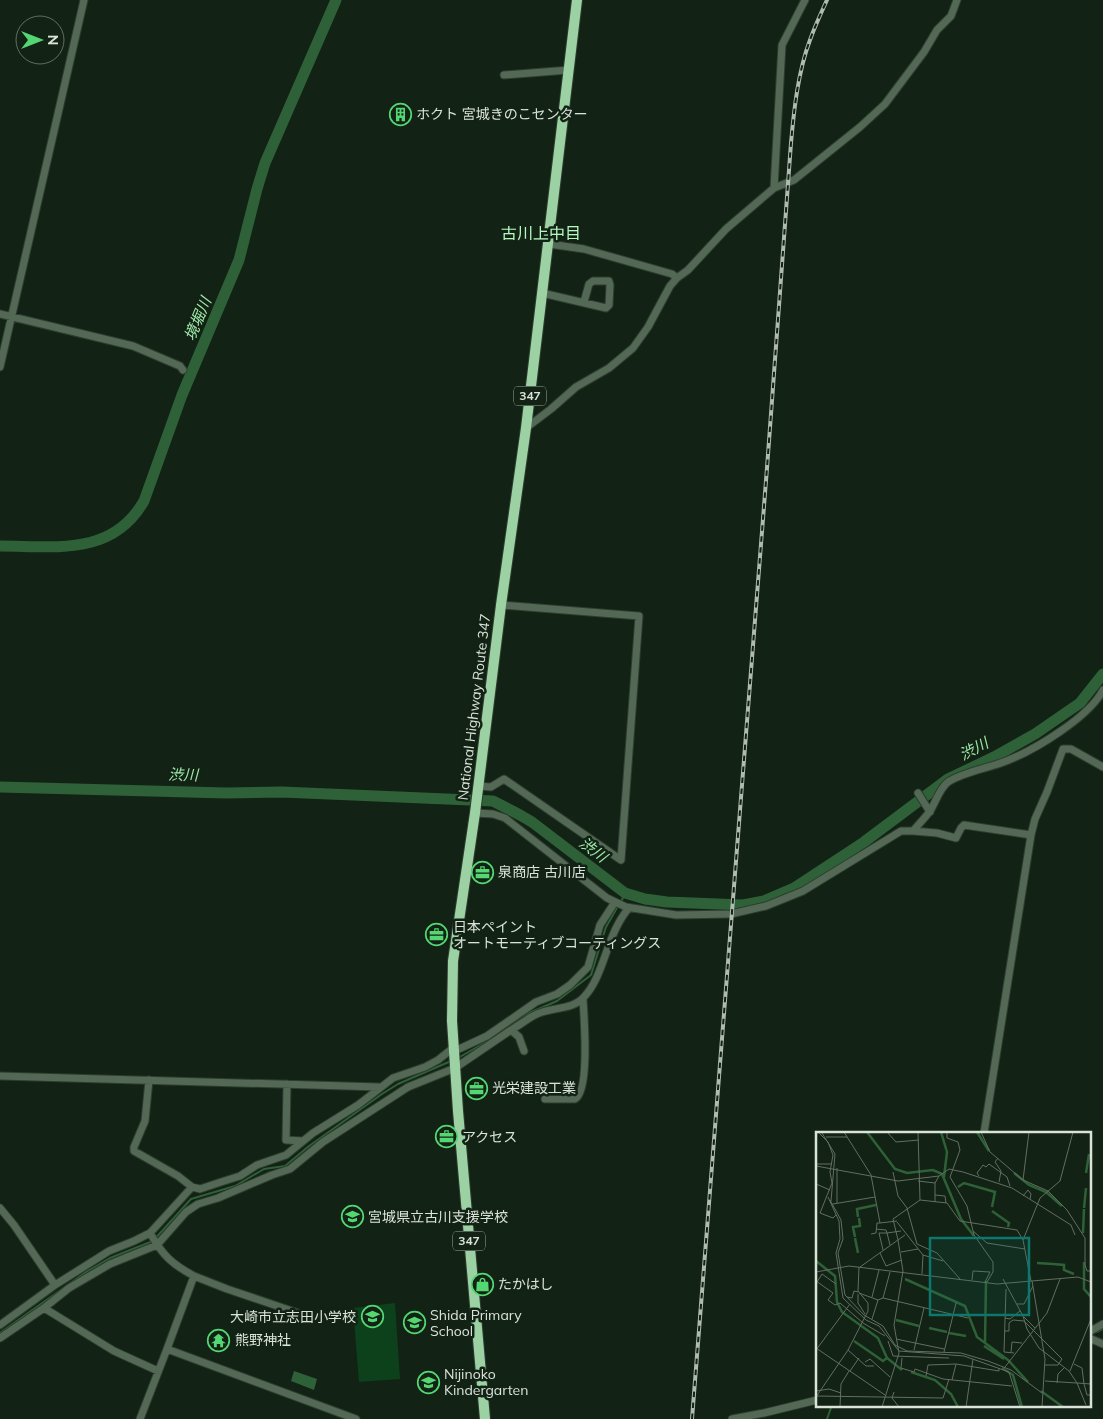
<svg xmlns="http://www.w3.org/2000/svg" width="1103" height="1419" viewBox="0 0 1103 1419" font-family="Mulish,'Noto Sans JP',sans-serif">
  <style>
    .green { fill: #0c411b }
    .water { fill: #2e6138 }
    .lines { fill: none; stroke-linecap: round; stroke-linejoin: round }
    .stream { stroke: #2e6138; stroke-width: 2 }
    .river { stroke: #2e6138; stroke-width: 11 }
    .minor-casing { stroke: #2e3d30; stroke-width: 9 }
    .highway-casing { stroke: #2e3d30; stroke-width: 12 }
    .minor { stroke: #536855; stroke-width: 7 }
    .highway { stroke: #9cd2a3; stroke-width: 10 }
    .rail-casing { stroke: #afbab0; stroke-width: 4 }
    .rail { stroke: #122214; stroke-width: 2; stroke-dasharray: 5.5; stroke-linecap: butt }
    .labels { text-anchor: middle; stroke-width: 5; stroke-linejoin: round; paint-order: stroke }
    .shield { fill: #122214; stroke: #9da99f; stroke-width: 1 }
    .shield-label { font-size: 12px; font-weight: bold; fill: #d9e3da }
    .poi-label { font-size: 14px; fill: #d9e3da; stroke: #122214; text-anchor: start }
    .street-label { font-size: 14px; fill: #d9e3da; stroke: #122214 }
    .water-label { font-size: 15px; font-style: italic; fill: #a0ebab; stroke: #122214 }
    .quarter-label { font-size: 16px; fill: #b6f7bf; stroke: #122214 }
    .inset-river { fill: none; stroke: #2e6138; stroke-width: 2.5 }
    .inset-road { fill: none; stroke: #626f63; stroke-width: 1 }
    .view { fill: #0f766e; fill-opacity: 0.15; stroke: #0f766e; stroke-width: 2.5 }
    .inset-edge { fill: none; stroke: #d9e3da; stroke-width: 2.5 }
  </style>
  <rect width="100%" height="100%" fill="#122214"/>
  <path class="green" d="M395 1303 400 1379 359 1382 353 1308Z"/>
  <path class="water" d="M294 1371 317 1379 314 1390 291 1381Z"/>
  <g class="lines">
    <path class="stream" d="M621 902 625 893
      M507 1028 529 1013 557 1001 591 975 606 927 618 906
      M458 1058 493 1038
      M1097 1332 1103 1329
      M0 1333 86 1272 110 1258 153 1241 191 1199 235 1186 264 1169 285 1166 309 1146 382 1094 398 1084 451 1061
      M827 1419 832 1405"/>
    <path class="river" d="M0 546C54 546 112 557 144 501L182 395 239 260 257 189 265 163 336 0
      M0 787 226 793 282 792 493 801 520 815 532 822 625 893 645 899 667 902 743 905 764 901 794 888 864 842 948 779 994 757 1035 734 1080 703 1103 674"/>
    <defs>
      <path id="minor" d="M504 75 569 70
        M774 188 782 45 805 0
        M549 244 584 249 672 274 677 278
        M542 293 606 308 609 305 610 285 609 281H593L589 284 584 302
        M0 314 133 346 180 366 183 370
        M0 367 84 0
        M526 428 551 409 576 387 609 368 633 348 648 327 670 286 677 278 688 270 726 229 774 188 794 180 860 127 885 104 924 52 937 30 951 16 957 0
        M478 786 491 787 504 779 621 860 639 616 501 605
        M918 793 930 812
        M475 813 493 814 505 818 607 898 626 907 676 915 731 914 766 906 803 891 901 831H913C918 825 925 818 930 811 936 802 939 789 948 782 963 772 989 768 1006 761 1035 750 1089 717 1103 690
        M913 831 937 833 956 838 961 828 964 825 1031 835
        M511 1030C520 1025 528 1018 537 1014 552 1007 573 1010 584 997 605 975 606 934 629 908
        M0 1076 379 1087
        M149 1080 145 1121 134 1147V1151L178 1176 192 1187
        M287 1084 286 1140 303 1141
        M545 1099H575C590 1091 584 1016 583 999
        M984 1133 1031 835 1035 819 1047 792 1063 749H1071L1103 767
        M0 1208 14 1225 55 1285
        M150 1233C163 1256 172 1264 194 1276L167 1349 356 1419
        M194 1276 227 1289 301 1314
        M44 1308 114 1351 158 1371
        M0 1325 55 1285 109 1251 134 1241 150 1233 192 1187 200 1189 221 1182 240 1176 257 1165 286 1155 313 1133 358 1105 393 1078 425 1067 438 1060 453 1048 459 1049 487 1036 536 1002 557 994 570 985 588 967 600 925 615 902
        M1089 1332 1103 1324
        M0 1338 44 1308 69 1288 110 1264 157 1245 186 1212 198 1204 218 1198 272 1175 290 1169 323 1142 408 1087 455 1068 511 1030 519 1037 524 1051
        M1089 1338 1103 1344
        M140 1419 167 1349
        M732 1419 764 1413 817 1400"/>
      <path id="highway" d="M485 1419 458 1111 452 1021 453 961 475 813 501 605 526 428 577 0"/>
    </defs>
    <use href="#minor" class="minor-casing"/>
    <use href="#highway" class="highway-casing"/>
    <use href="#minor" class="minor"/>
    <use href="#highway" class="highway"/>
    <defs>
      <path id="rail" d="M692 1419 767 468 791 143C794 109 798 72 810 40 815 26 821 13 827 0"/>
    </defs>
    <use href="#rail" class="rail-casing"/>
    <use href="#rail" class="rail"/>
  </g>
  <defs>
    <symbol id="building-ring" viewBox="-11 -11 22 22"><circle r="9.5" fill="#122214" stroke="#54d672" stroke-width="1.5"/><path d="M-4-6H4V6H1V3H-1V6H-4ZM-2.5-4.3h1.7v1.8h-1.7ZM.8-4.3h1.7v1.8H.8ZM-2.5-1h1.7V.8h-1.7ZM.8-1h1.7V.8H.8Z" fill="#54d672"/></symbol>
    <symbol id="office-ring" viewBox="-11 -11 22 22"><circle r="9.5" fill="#122214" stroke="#54d672" stroke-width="1.5"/><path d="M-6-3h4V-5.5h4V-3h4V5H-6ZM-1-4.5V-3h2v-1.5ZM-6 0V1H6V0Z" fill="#54d672"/></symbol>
    <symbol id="school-ring" viewBox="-11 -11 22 22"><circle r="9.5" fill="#122214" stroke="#54d672" stroke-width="1.5"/><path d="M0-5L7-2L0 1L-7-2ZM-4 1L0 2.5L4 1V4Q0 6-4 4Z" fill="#54d672"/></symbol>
    <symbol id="shop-ring" viewBox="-11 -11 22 22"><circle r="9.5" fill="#122214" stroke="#54d672" stroke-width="1.5"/><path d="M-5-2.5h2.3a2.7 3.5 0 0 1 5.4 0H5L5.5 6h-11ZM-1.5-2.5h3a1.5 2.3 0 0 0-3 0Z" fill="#54d672"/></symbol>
    <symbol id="temple-ring" viewBox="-11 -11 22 22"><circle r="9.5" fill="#122214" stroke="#54d672" stroke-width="1.5"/><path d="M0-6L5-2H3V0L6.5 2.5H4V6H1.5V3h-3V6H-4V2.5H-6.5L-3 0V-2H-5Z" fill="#54d672"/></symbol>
  </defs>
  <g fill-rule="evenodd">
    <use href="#building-ring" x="388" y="102" width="25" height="25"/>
    <use href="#office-ring" x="470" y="860" width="25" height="25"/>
    <use href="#office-ring" x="424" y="922" width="25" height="25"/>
    <use href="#office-ring" x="464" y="1076" width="25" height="25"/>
    <use href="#office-ring" x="434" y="1124" width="25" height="25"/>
    <use href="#school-ring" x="340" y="1204" width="25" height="25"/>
    <use href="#shop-ring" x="470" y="1272" width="25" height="25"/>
    <use href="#school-ring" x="360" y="1304" width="25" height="25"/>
    <use href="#school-ring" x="402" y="1310" width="25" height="25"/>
    <use href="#temple-ring" x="206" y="1328" width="25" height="25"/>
    <use href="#school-ring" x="416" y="1370" width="25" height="25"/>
  </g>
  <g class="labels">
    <g class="shield">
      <rect x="514" y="386.5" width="32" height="19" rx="4"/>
      <rect x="453" y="1231.5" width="32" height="19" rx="4"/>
    </g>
    <g class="shield-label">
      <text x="530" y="400">347</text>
      <text x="469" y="1245">347</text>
    </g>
    <g class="poi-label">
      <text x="416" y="119">ホクト 宮城きのこセンター</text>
      <text x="498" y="877">泉商店 古川店</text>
      <text x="453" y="932">日本ペイント<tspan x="453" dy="16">オートモーティブコーティングス</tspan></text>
      <text x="492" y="1093">光栄建設工業</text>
      <text x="462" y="1142">アクセス</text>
      <text x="368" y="1222">宮城県立古川支援学校</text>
      <text x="498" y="1289">たかはし</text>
      <text x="430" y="1320">Shida Primary<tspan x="430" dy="16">School</tspan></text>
      <text x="356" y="1322" text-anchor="end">大崎市立志田小学校</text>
      <text x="235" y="1345">熊野神社</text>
      <text x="444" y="1379">Nijinoko<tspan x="444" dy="16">Kindergarten</tspan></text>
    </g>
    <g class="street-label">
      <text transform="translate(474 707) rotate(-83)" y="5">National Highway Route 347</text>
    </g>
    <g class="water-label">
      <text transform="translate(198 319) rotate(-67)" y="5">境堀川</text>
      <text transform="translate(974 749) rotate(-28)" y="5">渋川</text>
      <text transform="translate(183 775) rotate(1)" y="5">渋川</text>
      <text transform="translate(593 850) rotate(37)" y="5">渋川</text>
    </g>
    <g class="quarter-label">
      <text x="541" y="239">古川上中目</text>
    </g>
  </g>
  <g transform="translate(816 1132)">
    <rect width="275" height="275" fill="#122214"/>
    <path class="inset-river" d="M51 0 79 37 91 41 117 38 126 42 145 87 158 104M125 0 131 20 128 45M161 0 173 19M198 41 213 53 230 60 246 74M270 41 273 22M142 55 148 51 179 60 176 75M268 76 270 56M176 79 193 91 192 95M42 85 41 77 60 73M267 101 268 77M39 105 37 95 44 94 43 86M39 106 42 121M0 129 19 144 21 170 26 180 62 206 71 226 86 238M268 130V157L275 165M221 131 237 132M237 132 248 133V138L258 142M89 147 149 174 161 205 192 228 212 250M80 188 103 194M113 196 131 200M133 201 150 204M38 209 67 229 71 226M169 210 170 149M168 214 188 227M186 236 197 243 206 275M95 240 119 248 135 262 142 275M225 259 247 275"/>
    <path class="inset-road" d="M2 0 12 10 17 23 14 40 16 51 4 81 17 86 20 83M28 0 55 43 64 91 81 89M71 0 80 10 103 8M131 0V6L142 10 144 18 134 45 151 74 158 103 177 130V140L171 150M165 0 174 20 207 48M213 0 207 48 232 59 251 78 269 106V133L271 139H275M6 1 19 22 15 69M10 5H31M182 26 179 30 185 39 183 50M0 32H16M0 34 82 49 123 44 133 37 147 40 196 56 255 93 259 103M21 36V71M77 40 82 64 91 76 101 112 121 121 144 147M163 44 161 41 167 33 170 35 173 32 191 45 194 54M102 49 119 51 123 44M0 52 14 58M119 63 129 64 130 71M207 64 212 58 215 62 214 67M12 65 23 89 24 107 20 121 27 166 50 188 63 194 83 219 148 224 193 240 204 275M14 68 25 88 27 107 22 121 29 163 48 183 67 194 79 213 91 219 145 221 172 229 195 238 226 261M104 68 131 71 144 89 201 98 207 108M119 70V51M17 72 59 65M81 90 107 123 127 129M60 97 70 98 71 101 85 99M157 99 171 111 209 117M55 102 60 101 61 91H64M82 108 77 87 104 68 102 0M67 118 63 101H71L74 113M85 120 102 117M64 121 70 134 86 128M44 135 89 103M0 140 33 134 181 152 262 145 275 150M106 142 107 123M187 147 207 184 211 197 223 216 253 239 261 251 275 252M156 148 157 139 174 140 169 150M0 149 17 161 12 168 19 173 24 171 47 191 69 204M215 149 207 108 224 66 244 49 257 0M216 149 229 227 226 275M1 150 6 142 20 152M190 157 188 220 198 221M43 161 62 168M42 162V171L49 182M31 165 36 166 38 159 42 160M56 165 63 138M67 166 74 140M62 168 67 166 152 186M201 172H208L217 154M208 185 219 196M189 186 194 187 204 179M56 187 62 168M188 199H193V191L197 188 208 189 246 227 242 233H229M80 207 128 217M72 209 77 224 133 226M0 216 69 263M0 218 34 172M32 218 50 234H58M98 218 108 176M128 220 140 171M195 220 196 210 206 211M86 226 85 236 98 240 99 237 127 247 196 254M49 230 54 227 74 245M258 232 266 236 268 252M189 235 231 181 244 147M34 239 43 226M254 239 275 187M110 244 112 233 140 232 183 239V236M136 248 140 232M229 249 261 251 270 273M241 251 242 242 248 236M268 252 271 263H275M0 259 13 257 25 261M78 260 76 266 83 275M1 264 127 266 133 247M0 265 32 218 52 179V171L42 159 43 135M24 275 25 252 33 239M66 275 83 221 78 193 87 139 82 108M150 275 157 227"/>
    <path class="view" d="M114 106H213V183H114Z"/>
    <rect width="275" height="275" class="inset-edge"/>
  </g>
  <g transform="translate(40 40) rotate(90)"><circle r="24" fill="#122214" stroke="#626f63"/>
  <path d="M0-4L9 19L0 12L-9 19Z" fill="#54d672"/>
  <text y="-8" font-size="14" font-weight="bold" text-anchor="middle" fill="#d9e3da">N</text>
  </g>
</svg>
